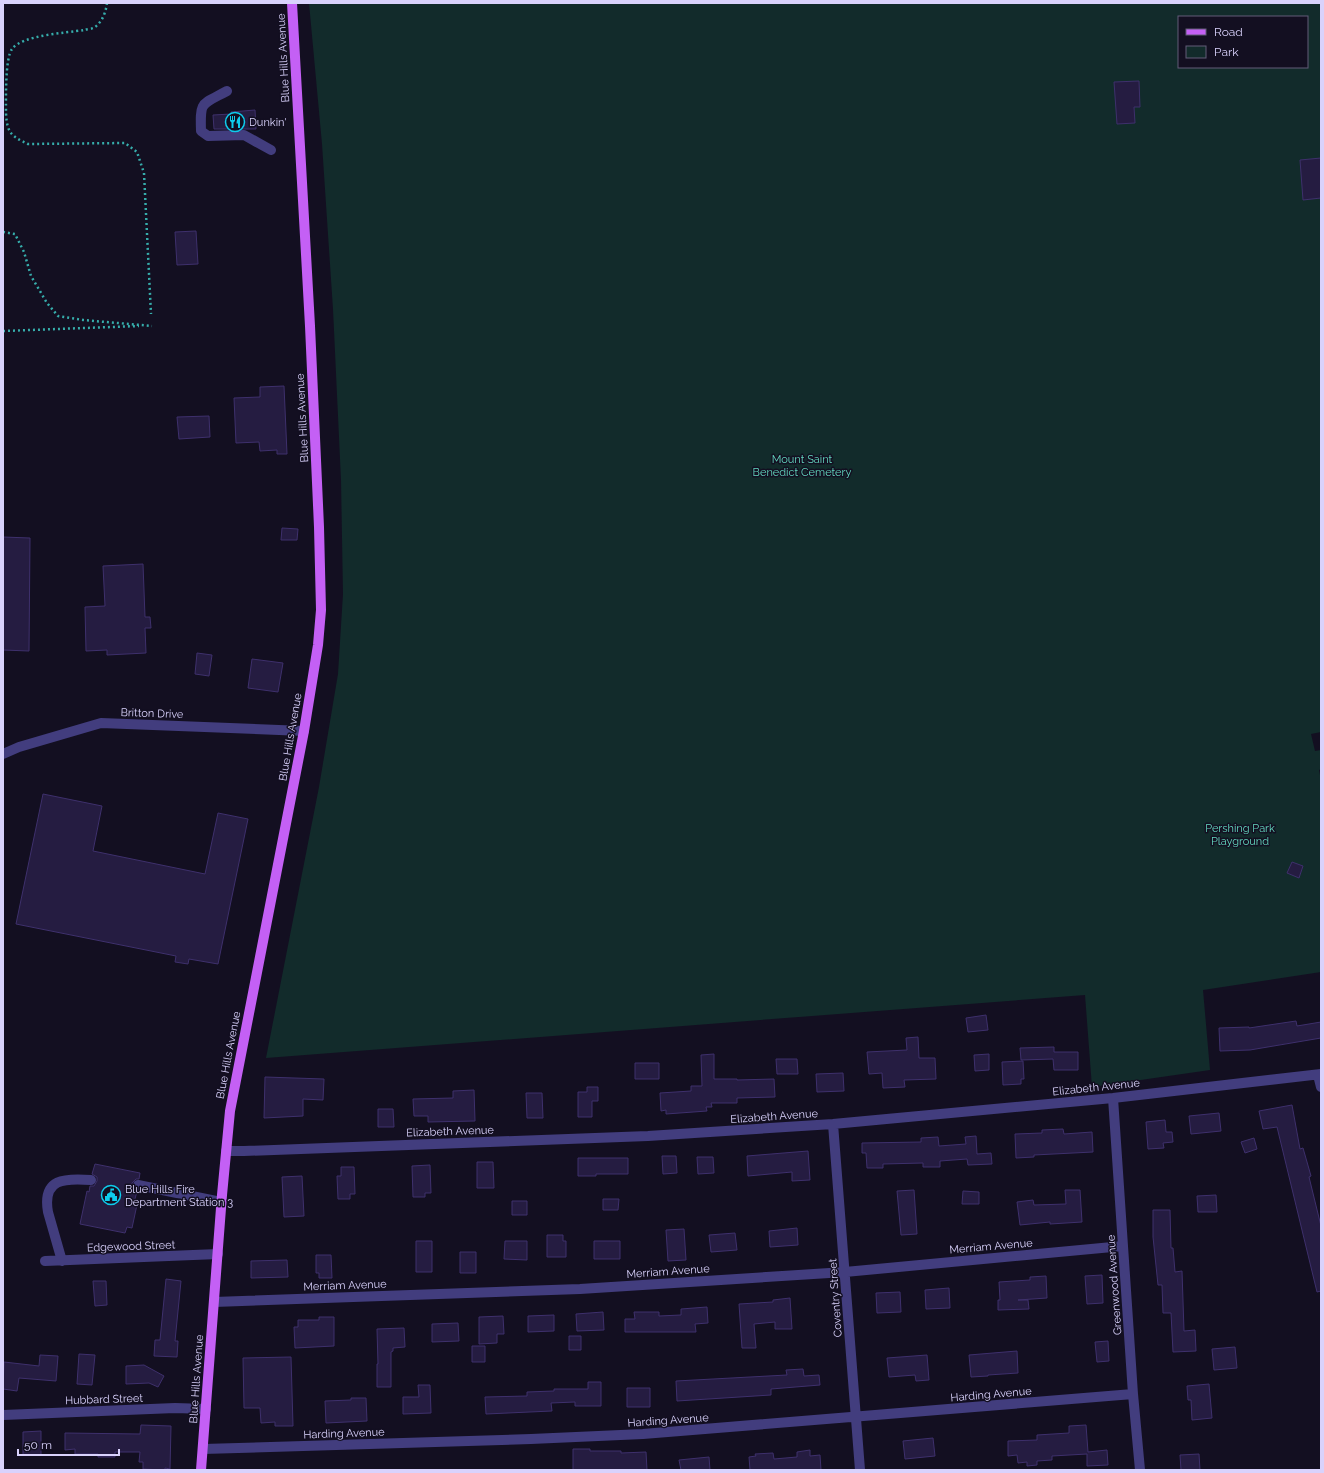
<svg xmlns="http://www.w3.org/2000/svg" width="1324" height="1473" viewBox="0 0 1324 1473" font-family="Raleway,sans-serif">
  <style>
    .green { fill: #122b2b; fill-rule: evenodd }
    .building { fill: #251c41; stroke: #3e306c }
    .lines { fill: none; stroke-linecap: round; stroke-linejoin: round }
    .path { stroke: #36adab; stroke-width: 2.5; stroke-dasharray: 2 3; stroke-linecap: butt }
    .minor { stroke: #423d7e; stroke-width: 10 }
    .major { stroke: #c460f5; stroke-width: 10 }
    .labels { text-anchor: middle; stroke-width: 3; stroke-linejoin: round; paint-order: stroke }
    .street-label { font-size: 11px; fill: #d9d2fc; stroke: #130f21 }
    .poi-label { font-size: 11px; fill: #d9d2fc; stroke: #130f21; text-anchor: start }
    .park-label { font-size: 11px; fill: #63d8bf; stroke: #130f21 }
  </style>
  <rect width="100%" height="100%" fill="#130f21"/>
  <path class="green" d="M309 3H1321V732L1311 734 1315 751 1321 750V769L1319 770 1321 780V972L1203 990 1210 1070 1092 1087 1085 995 266 1058 319 787 338 674 343 594 341 480 333 309 322 144ZM1179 17H1307V67H1179Z"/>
  <path class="building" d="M1139 81 1140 107H1134L1135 123 1117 124 1114 82Z
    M255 110 256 129H214L213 115 231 114V112Z
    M1321 158V198L1303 200 1300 160Z
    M196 231 198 264 177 265 175 232Z
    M284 386 287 454H277V450L260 451 259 442 236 443 234 398 260 397V387Z
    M209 416 210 437 179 439 177 417Z
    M282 528 298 529 297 540H281Z
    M3 537 30 538 29 651 3 650Z
    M143 564 145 617H150L151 628H145L146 653 107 655V650L86 651 85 607 105 606 103 566Z
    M197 653 212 655 209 676 195 674Z
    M252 659 283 663 278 692 248 688Z
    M43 794 102 806 93 851 205 874 218 813 248 819 218 964 189 959 188 964 175 962 176 956 16 924Z
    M1292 862 1303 866 1299 878 1287 873Z
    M986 1015 988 1030 968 1032 966 1018Z
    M1296 1021 1297 1026 1321 1022V1038L1250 1050 1220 1051 1219 1028 1249 1027V1028Z
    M918 1037 919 1058H935L936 1079 904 1080 905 1087 883 1088 882 1073 869 1074 867 1052 907 1050 906 1038Z
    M1054 1047V1052H1078V1070H1054L1053 1059 1021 1060 1020 1048Z
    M714 1054V1079H737V1080L774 1079 775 1097 737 1098V1103H711L712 1107H706L707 1111 666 1114V1110L661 1111 660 1093 691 1091V1086H702L701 1055Z
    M989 1054V1070L975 1071 974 1055Z
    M776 1059H797L798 1074H777Z
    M1023 1061 1024 1079H1021V1084L1003 1085 1002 1062Z
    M635 1063H659V1079H635Z
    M843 1073 844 1091 817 1092 816 1074Z
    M265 1077 324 1079 323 1100 303 1099V1116L264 1118Z
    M587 1087H598V1101H592V1117H578V1092H587Z
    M474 1090 475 1121 428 1122V1116H414L413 1099 453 1098V1091Z
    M526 1093H542L543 1118H527Z
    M1292 1105 1300 1149 1303 1148 1311 1176 1309 1177 1321 1226V1291L1317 1292 1277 1127 1263 1129 1259 1111Z
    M378 1109H393L394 1127H378Z
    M1219 1113 1221 1131 1191 1134 1189 1116Z
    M1165 1120 1166 1132H1172L1173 1142 1163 1143 1164 1148 1148 1149 1146 1122Z
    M1063 1129 1064 1134 1092 1132 1093 1152 1034 1155V1157L1016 1158 1015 1134 1042 1133V1130Z
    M976 1136 977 1154 991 1153 992 1164 968 1165 967 1159 940 1161V1167H923V1163L883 1164V1168H867L866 1153H862V1143L921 1142V1138L938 1137 939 1146 966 1144 965 1137Z
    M1254 1138 1257 1149 1245 1153 1241 1142Z
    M808 1151 810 1180 792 1181V1172L748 1176 747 1156Z
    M662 1156H676L677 1173 663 1174Z
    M697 1157H713L714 1173 698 1174Z
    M578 1158H628V1174H596V1176H578Z
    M477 1162H493L494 1188H477Z
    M95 1164 140 1173 139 1179H136L132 1183V1187L137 1191 135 1199 138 1200 132 1228 127 1227 125 1233 80 1224 87 1191 89 1192 90 1186H94L97 1181V1177L92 1174Z
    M430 1165 431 1193H425V1197H413L412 1166Z
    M341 1167H354L355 1194H350V1199H338L337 1176H341Z
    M302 1176 304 1216 284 1217 282 1177Z
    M914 1190 917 1234 901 1235 897 1191Z
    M1065 1190H1080L1082 1222 1050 1224V1222L1020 1225 1017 1202 1033 1200 1034 1205 1066 1204Z
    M963 1191 979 1192V1204H962Z
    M1216 1195 1217 1212H1198L1197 1196Z
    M603 1199H619L618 1210H603Z
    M512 1201H527V1215H512Z
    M1153 1210H1170L1171 1248H1173L1175 1272 1182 1271 1184 1331 1195 1330 1196 1351 1173 1352 1171 1313H1163L1162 1285H1158L1153 1237Z
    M797 1228 798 1245 770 1247 769 1231Z
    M684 1229 686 1260 668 1261 666 1230Z
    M735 1233 737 1250 711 1252 709 1235Z
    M547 1235H563V1241H566V1257H547Z
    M416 1241H432V1272H416Z
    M505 1241H527V1260L504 1259Z
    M594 1241H620V1259H594Z
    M460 1252H476V1273H460Z
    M316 1255H331L332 1278H319V1273H316Z
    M287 1260 288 1277 251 1278V1261Z
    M1102 1275 1103 1303 1087 1304 1085 1276Z
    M1046 1276 1047 1298 1018 1300H1028L1029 1309 998 1310V1300H1000L999 1282 1030 1280V1277Z
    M166 1279 181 1281 175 1341H178L177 1357 154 1356 155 1340H160Z
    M93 1281H106L107 1305 95 1306Z
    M949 1288 950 1308 926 1309 925 1290Z
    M900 1292 901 1312 877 1313 876 1293Z
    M790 1298 792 1329H775V1322L754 1324 756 1348H742L739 1304 773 1302V1300Z
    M707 1307 708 1323 695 1324 696 1332H625V1319H635L634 1312H659V1316L681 1315V1309Z
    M603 1312 604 1330 577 1331 576 1314Z
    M554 1315V1331L528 1332V1316Z
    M503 1316 504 1334H497V1343L479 1344V1317Z
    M319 1317H334V1346L295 1348 294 1327H298V1320H319Z
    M458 1323 459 1341 432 1342V1324Z
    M404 1328 405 1347 393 1348V1351L391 1352V1387H377V1364H378L377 1329Z
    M569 1336H581V1350H569Z
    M1108 1341 1109 1361 1097 1362 1095 1342Z
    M472 1346H485V1362H472Z
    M1235 1347 1237 1368 1214 1370 1212 1349Z
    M1017 1351 1018 1373 988 1375V1376L971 1377 969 1355Z
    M79 1354 95 1355 92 1385 77 1384Z
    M40 1355 58 1356 56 1381 19 1378 17 1391 3 1389 4 1362 39 1366Z
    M927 1355 929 1380 916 1381 915 1375 889 1377 887 1358Z
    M291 1357 293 1426H275V1422L261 1423 260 1408H244L243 1358Z
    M144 1365 164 1376 158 1387 149 1383 126 1384V1366Z
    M803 1369 804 1376 819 1375 820 1385 771 1389V1395L677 1401 676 1381 787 1375 786 1370Z
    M588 1382H601V1406H575V1402L551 1403 552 1411 486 1414 485 1397 527 1396V1392L554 1391V1389H588Z
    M1209 1384 1212 1418 1192 1420 1191 1400H1188L1187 1386Z
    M418 1385H430L431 1413 403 1414V1397H419Z
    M627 1388H650V1407H627Z
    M351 1398H366L367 1421 326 1423 325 1401 351 1400Z
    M141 1425 171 1426 170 1469 165 1468V1470H162L143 1469V1462H139L140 1452H115V1457H98V1454H75V1449L65 1450V1433L140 1434Z
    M1086 1425 1088 1452 1107 1450 1108 1465 1087 1466V1454L1052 1456V1460L1037 1461V1465L1027 1466V1462L1018 1463 1017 1455 1008 1456V1441L1037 1440V1435L1069 1433V1426Z
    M41 1431V1455H23V1432Z
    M933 1438 935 1456 905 1459 903 1441Z
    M573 1449H590V1451H621V1453L646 1452 647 1470H573Z
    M810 1450V1456L820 1455 821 1470H750L749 1457 756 1456 755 1454 773 1453 774 1459 797 1457V1452Z
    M1199 1454 1200 1470H1181L1180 1455Z
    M709 1457 710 1470H681L679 1460Z"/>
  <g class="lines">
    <path class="path" d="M107 3C106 11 103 21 95 27 93 29 87 29 84 30 66 33 22 35 12 49 5 58 6 100 6 113 7 133 11 136 28 144L125 143 137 152 144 173 151 314
      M3 232 15 234 24 252 31 276 47 303 58 316 83 320 152 326
      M3 331 139 326"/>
    <path class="minor" d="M227 91C201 105 200 101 201 131L208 136 244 135 271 150
      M3 754 19 747 101 723 304 731
      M1318 1075 1321 1087
      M1113 1098 1133 1394 1140 1470
      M833 1124 860 1470
      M226 1151H244L648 1136 833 1124 1113 1098 1321 1074
      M138 1185 221 1202
      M45 1261 218 1254
      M62 1261 48 1212C42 1178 65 1178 91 1180
      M214 1302 580 1289 845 1272 1123 1246
      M3 1415 175 1408 206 1409
      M203 1449 531 1439 643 1434 1133 1394"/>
    <path class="major" d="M201 1470 222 1195 230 1111 304 731 318 645 321 610 319 527 310 326 292 3"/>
  </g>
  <defs>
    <symbol id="restaurant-ring" viewBox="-11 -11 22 22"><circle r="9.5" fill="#130f21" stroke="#0eccec" stroke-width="1.5"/><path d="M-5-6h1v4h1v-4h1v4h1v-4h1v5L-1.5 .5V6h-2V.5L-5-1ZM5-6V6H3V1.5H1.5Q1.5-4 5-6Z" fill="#0eccec"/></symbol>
    <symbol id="civic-ring" viewBox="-11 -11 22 22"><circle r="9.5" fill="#130f21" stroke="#0eccec" stroke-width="1.5"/><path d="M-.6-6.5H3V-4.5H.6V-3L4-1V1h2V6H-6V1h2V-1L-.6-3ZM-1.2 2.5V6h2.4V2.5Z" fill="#0eccec"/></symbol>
  </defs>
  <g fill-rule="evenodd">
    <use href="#restaurant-ring" x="224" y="111" width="22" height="22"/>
    <use href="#civic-ring" x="100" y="1184" width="22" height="22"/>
  </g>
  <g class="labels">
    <g class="street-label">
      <text transform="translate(283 58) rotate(-93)" y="4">Blue Hills Avenue</text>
      <text transform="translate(302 418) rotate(-93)" y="4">Blue Hills Avenue</text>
      <text transform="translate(152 713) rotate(2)" y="4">Britton Drive</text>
      <text transform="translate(290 737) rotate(-80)" y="4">Blue Hills Avenue</text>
      <text transform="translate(228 1055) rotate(-79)" y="4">Blue Hills Avenue</text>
      <text transform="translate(1096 1087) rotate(-6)" y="4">Elizabeth Avenue</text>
      <text transform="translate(774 1116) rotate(-4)" y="4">Elizabeth Avenue</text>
      <text transform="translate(450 1131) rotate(-2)" y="4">Elizabeth Avenue</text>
      <text transform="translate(131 1246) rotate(-2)" y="4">Edgewood Street</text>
      <text transform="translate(991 1246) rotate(-5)" y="4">Merriam Avenue</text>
      <text transform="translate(668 1271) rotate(-4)" y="4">Merriam Avenue</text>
      <text transform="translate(345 1285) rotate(-2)" y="4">Merriam Avenue</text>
      <text transform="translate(1114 1285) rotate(-94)" y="4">Greenwood Avenue</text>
      <text transform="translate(835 1298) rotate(-94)" y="4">Coventry Street</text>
      <text transform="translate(196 1379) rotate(-86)" y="4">Blue Hills Avenue</text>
      <text transform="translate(991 1394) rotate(-5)" y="4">Harding Avenue</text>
      <text transform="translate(104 1399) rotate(-2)" y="4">Hubbard Street</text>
      <text transform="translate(668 1420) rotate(-4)" y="4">Harding Avenue</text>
      <text transform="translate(344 1433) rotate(-2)" y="4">Harding Avenue</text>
    </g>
    <g class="poi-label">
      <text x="249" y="126">Dunkin'</text>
      <text x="125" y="1193">Blue Hills Fire<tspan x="125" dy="13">Department Station 3</tspan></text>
    </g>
    <g class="park-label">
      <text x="802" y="463">Mount Saint<tspan x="802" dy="13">Benedict Cemetery</tspan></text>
      <text x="1240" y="832">Pershing Park<tspan x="1240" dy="13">Playground</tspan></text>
    </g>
  </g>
  <rect width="1324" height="1473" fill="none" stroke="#d9d2fc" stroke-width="8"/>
  <rect x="1178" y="16" width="130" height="52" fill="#130f21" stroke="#625d79"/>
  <rect x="1186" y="29" width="20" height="6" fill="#c460f5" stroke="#625d79"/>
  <text x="1214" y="36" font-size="12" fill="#d9d2fc">Road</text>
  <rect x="1186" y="46" width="20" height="12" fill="#122b2b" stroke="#625d79"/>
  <text x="1214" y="56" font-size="12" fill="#d9d2fc">Park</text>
  <path d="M18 1449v6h101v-6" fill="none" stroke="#d9d2fc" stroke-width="2"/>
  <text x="24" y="1449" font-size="12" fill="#d9d2fc" stroke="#130f21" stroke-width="3" paint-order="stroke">50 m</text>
</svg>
